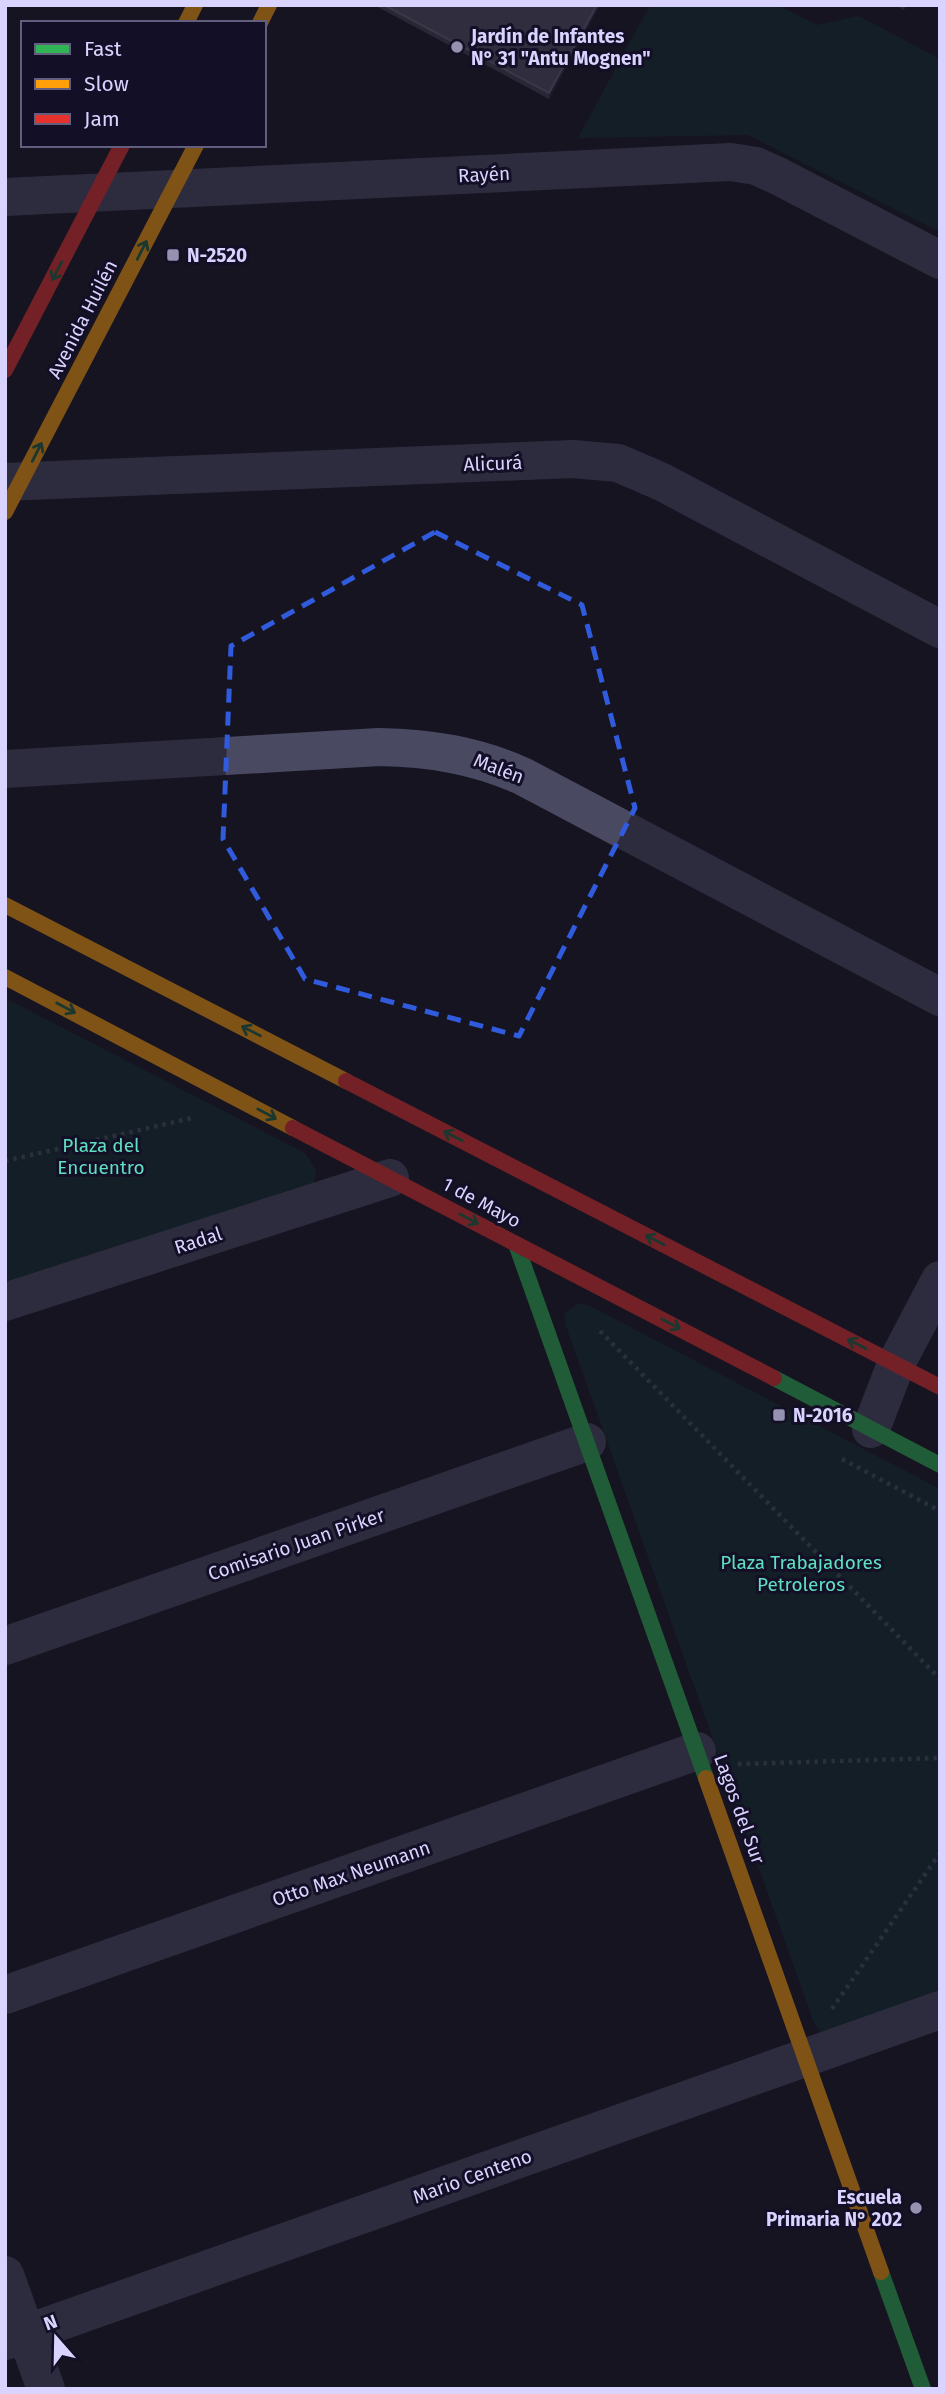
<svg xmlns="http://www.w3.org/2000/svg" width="945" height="2394" viewBox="0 0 945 2394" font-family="'Fira Sans',sans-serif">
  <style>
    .green { fill: #132c2d }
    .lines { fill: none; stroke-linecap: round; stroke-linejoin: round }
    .path { stroke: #44505f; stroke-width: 4.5; stroke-dasharray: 3.5 5; stroke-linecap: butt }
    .street { stroke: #4a4962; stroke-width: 38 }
    .fast { stroke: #30b455; stroke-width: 16 }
    .slow { stroke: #ff9f0a; stroke-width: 16 }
    .jam { stroke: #e5322d; stroke-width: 16 }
    .wall { fill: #403d50 }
    .shaded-wall { fill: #282635 }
    .building { fill: #504e63; stroke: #66637b; stroke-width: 2 }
    .oneway { stroke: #22623e }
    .marked { fill: none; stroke: #305bdc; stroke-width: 5; stroke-dasharray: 14 9; stroke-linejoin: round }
    .poi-dot { fill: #9591b1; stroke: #130f26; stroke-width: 2.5 }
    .labels { text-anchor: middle; stroke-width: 6; stroke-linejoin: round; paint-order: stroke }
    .poi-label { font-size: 19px; font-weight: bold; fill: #d9d4ff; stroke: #130f26; text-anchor: start }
    .street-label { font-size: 19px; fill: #d9d4ff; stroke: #130f26 }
    .park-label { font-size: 19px; fill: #5fe0c0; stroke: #130f26 }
  </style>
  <rect width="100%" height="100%" fill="#161421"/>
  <path class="green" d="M650 5H777L817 25 859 16 940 59V232L748 135 578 138Z
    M5 998 305 1153 316 1170 314 1183 5 1287Z
    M578 1303 590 1306 940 1489V1998L821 2033 814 2023 566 1326 564 1314Z"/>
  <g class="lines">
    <path class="path" d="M5 1161 192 1118
      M600 1331 940 1679
      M842 1459 940 1511
      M738 1764 940 1758
      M832 2009 940 1853"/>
    <path class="street" d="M5 197 731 162 756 166 778 176 940 260
      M5 482 573 459 618 463 662 482 940 629
      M5 769 379 747C430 748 475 755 522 776L940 997
      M5 1302 390 1178
      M871 1429 896 1364 940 1280
      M5 1646 587 1442
      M5 1995 697 1751
      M5 2275 46 2389
      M5 2341 940 2010"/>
    <path class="fast" d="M516 1244 706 1778
      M774 1378 940 1465
      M881 2272 923 2389"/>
    <path class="slow" d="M186 23 195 5
      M260 23 269 5
      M5 512 196 145
      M5 905 346 1081
      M5 977 293 1128
      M706 1778 881 2272"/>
    <path class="jam" d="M5 370 122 145
      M346 1081 940 1387
      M293 1128 774 1378"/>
  </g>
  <path class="wall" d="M374 5H600L549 99Z
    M895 5H906L904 10Z"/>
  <path class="shaded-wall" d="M597 5H600L549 99V93Z"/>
  <path class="building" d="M384 5H597L549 93Z"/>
  <defs><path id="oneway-shaft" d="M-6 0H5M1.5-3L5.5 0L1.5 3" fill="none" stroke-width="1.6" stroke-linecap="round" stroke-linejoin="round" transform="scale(1.75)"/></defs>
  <g class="oneway">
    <use href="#oneway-shaft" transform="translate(142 250) rotate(-63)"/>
    <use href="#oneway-shaft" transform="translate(57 271) rotate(117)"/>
    <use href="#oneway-shaft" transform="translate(37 452) rotate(-63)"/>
    <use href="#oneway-shaft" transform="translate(66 1008) rotate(28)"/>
    <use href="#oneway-shaft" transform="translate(251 1031) rotate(-153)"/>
    <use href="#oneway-shaft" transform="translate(267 1114) rotate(28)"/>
    <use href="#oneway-shaft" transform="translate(453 1136) rotate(-153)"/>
    <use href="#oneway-shaft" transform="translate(469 1219) rotate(28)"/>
    <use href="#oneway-shaft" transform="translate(655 1240) rotate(-153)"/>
    <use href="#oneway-shaft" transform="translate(671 1324) rotate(28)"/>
    <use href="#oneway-shaft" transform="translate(857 1344) rotate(-153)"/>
  </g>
  <path d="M0 0H945V2394H0ZM435 532 582 605 635 808 519 1036 305 979 223 839 231 646Z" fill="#161421" fill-opacity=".55" fill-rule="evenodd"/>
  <path class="marked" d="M435 532 582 605 635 808 519 1036 305 979 223 839 231 646Z"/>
  <g class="poi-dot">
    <circle cx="457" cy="47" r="7"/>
    <rect x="166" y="248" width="14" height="14" rx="3.5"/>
    <rect x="772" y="1408" width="14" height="14" rx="3.5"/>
    <circle cx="916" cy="2208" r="7"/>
  </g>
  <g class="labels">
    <g class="poi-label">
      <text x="471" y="43">Jardín de Infantes<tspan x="471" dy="22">N° 31 "Antu Mognen"</tspan></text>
      <text x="187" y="262">N-2520</text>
      <text x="793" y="1422">N-2016</text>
      <text x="902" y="2204" text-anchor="end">Escuela<tspan x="902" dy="22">Primaria N° 202</tspan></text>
    </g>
    <g class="street-label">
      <text transform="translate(484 174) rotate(-3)" y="7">Rayén</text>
      <text transform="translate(82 319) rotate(-63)" y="7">Avenida Huilén</text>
      <text transform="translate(493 463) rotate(-2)" y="7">Alicurá</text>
      <text transform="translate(499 768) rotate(21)" y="7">Malén</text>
      <text transform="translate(482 1202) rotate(28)" y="7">1 de Mayo</text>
      <text transform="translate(198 1240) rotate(-18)" y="7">Radal</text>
      <text transform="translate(296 1544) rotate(-19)" y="7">Comisario Juan Pirker</text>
      <text transform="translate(740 1809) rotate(70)" y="7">Lagos del Sur</text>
      <text transform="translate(351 1873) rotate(-19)" y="7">Otto Max Neumann</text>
      <text transform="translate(472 2176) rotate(-20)" y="7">Mario Centeno</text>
    </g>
    <g class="park-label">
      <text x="101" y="1152">Plaza del<tspan x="101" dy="22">Encuentro</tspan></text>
      <text x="801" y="1569">Plaza Trabajadores<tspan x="801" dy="22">Petroleros</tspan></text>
    </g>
  </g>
  <rect width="945" height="2394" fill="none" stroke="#d9d4ff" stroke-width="14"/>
  <rect x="21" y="21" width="245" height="126" fill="#130f26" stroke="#625e7d" stroke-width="2"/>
  <rect x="35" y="44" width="35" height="10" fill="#30b455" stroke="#625e7d" stroke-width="2"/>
  <text x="84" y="56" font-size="21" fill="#d9d4ff">Fast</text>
  <rect x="35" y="79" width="35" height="10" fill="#ff9f0a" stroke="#625e7d" stroke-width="2"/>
  <text x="84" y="91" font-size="21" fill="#d9d4ff">Slow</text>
  <rect x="35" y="114" width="35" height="10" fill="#e5322d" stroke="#625e7d" stroke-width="2"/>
  <text x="84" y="126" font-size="21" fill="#d9d4ff">Jam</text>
  <g transform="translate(56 2338) rotate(340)" stroke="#130f26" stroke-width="5" paint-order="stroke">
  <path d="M0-5L12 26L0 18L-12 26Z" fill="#d9d4ff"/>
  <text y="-10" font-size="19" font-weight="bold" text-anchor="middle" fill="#d9d4ff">N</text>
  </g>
</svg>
